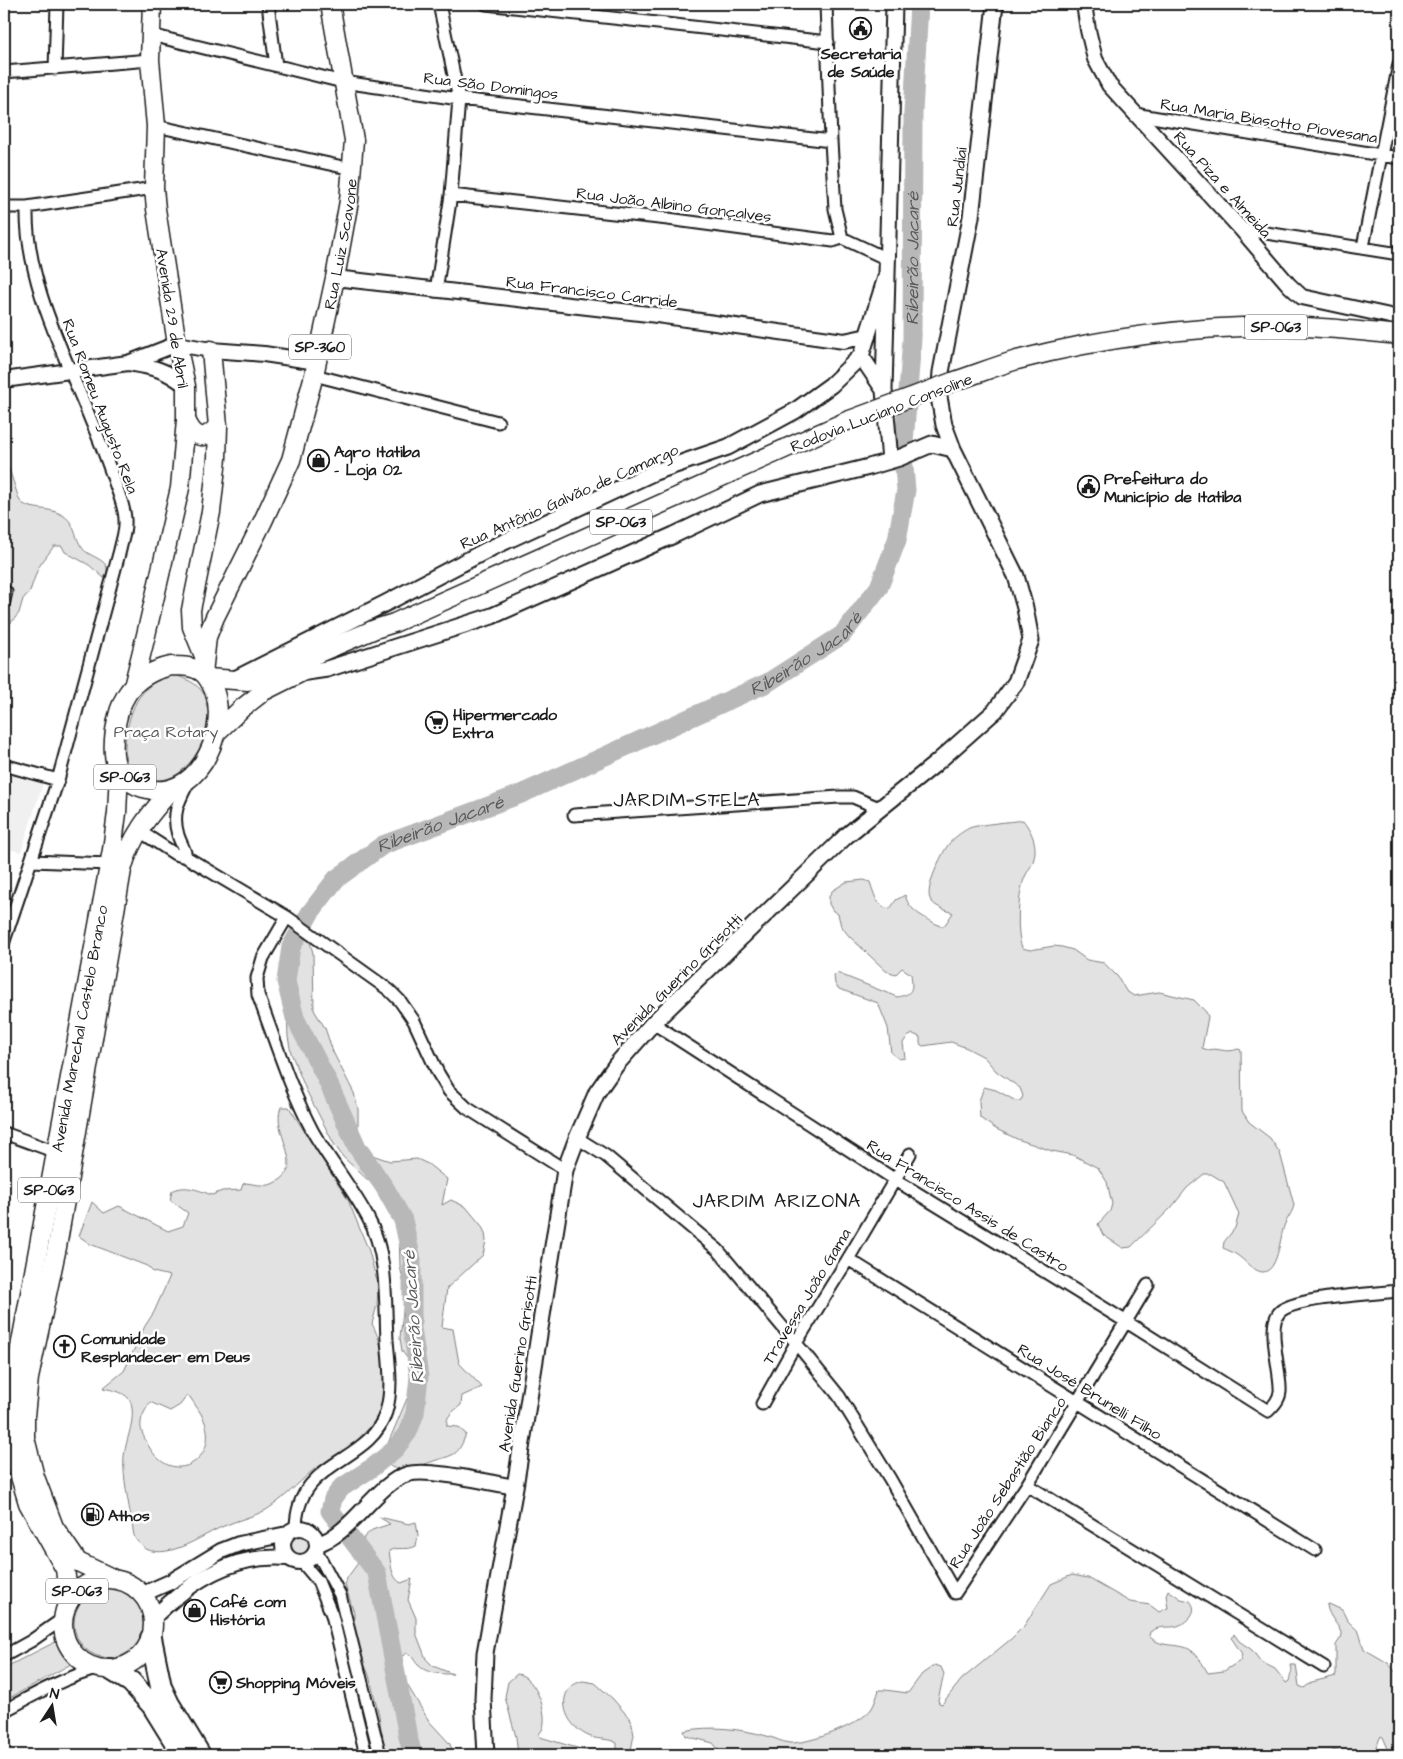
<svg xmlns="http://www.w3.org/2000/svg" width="1403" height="1759" viewBox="0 0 1403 1759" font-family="'Architects Daughter',sans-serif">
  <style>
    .built { fill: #f0f0f0 }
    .green { fill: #e2e2e2; stroke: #7f7f7f; fill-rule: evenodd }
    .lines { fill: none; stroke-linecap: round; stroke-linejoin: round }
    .river { stroke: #b8b8b8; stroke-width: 19 }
    .minor-casing { stroke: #1c1c1c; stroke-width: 15 }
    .tertiary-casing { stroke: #1c1c1c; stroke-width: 18 }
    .secondary-casing { stroke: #1c1c1c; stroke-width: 19 }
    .primary-casing { stroke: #1c1c1c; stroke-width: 21 }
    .motorway-casing { stroke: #1c1c1c; stroke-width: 24 }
    .minor { stroke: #fff; stroke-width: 11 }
    .tertiary { stroke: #fff; stroke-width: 14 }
    .secondary { stroke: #fff; stroke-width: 15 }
    .primary { stroke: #fff; stroke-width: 18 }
    .motorway { stroke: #fff; stroke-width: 20 }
    .primary-bridge-casing { stroke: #1c1c1c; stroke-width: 21; stroke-linecap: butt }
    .primary-bridge { stroke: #fff; stroke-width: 18 }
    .labels { text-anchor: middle; stroke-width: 5; stroke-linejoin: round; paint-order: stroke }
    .shield { fill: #fff; stroke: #606060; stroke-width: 1 }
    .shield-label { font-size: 15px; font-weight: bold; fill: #1c1c1c }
    .poi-label { font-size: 16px; font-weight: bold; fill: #1c1c1c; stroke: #fff; text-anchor: start }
    .street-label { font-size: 16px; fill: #1c1c1c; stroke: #fff }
    .park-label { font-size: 16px; fill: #575757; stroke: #fff }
    .water-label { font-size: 18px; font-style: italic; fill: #5a5a5a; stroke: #fff }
    .quarter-label { font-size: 19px; letter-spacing: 1px; fill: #1c1c1c; stroke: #fff }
  </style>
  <rect width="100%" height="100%" fill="#fff"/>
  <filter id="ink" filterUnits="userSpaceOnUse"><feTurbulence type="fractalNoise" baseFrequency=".02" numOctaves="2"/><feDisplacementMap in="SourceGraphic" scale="10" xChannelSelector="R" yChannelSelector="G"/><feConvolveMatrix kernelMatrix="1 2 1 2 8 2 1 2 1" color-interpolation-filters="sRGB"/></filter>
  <g filter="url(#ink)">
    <path class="built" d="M4 770 44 780 21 852 4 848Z"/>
    <path class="green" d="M4 457C9 467 12 478 16 490 17 492 18 498 20 501 26 509 43 508 53 511 78 519 71 533 83 549 90 558 116 560 104 578L89 565 65 552 62 546H54L38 568 30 591 23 599 19 613 11 623 8 606 4 604Z
      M175 675C192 681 198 684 208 700L206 704C207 707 210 712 210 715 210 724 201 747 196 754 183 774 166 786 143 777 137 774 131 772 128 766 120 751 129 713 138 699 143 692 152 682 160 679 164 676 170 676 175 675Z
      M1023 820C1033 833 1039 848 1032 864 1029 870 1025 875 1023 882 1018 898 1016 932 1022 948L1030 950 1054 946 1062 947 1073 950 1087 960 1104 963 1118 977 1126 991 1134 996 1159 992 1194 1000 1206 1012 1208 1017 1202 1048 1208 1050C1219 1047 1225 1054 1238 1049L1241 1050 1242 1111 1249 1122 1270 1138 1280 1153 1294 1205C1292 1214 1287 1218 1284 1226 1280 1237 1278 1273 1262 1272 1251 1270 1245 1260 1237 1255 1233 1252 1227 1250 1223 1248L1224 1242 1235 1228 1239 1214 1224 1182 1211 1174H1204L1187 1188 1171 1208 1131 1247 1123 1248 1103 1235 1098 1224 1110 1211 1112 1204 1107 1182 1098 1168 1073 1155 1052 1151 1017 1139 996 1129 980 1118 979 1101 984 1087 996 1090 1016 1101 1021 1100 1023 1096 1020 1088 996 1071 984 1057 967 1048 951 1042 923 1046 920 1044V1037L913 1034 907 1037 903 1043 905 1058 899 1059 891 1053 888 1028 878 1003 839 989 835 984 834 976 837 973 897 997C913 994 913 990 911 974L902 968 896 974 886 971 849 936 841 926 838 914 833 911 829 904V896L832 891 846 882 864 880 870 882C874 893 876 907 890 909L896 900 905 895C909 912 926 918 940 926H944L953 913C946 910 934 907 930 899 925 888 941 855 948 845 953 838 962 832 969 828 980 824 1010 822 1023 820Z
      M306 937 310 942 313 953 314 1010 325 1028 333 1052 354 1093 358 1109V1132L363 1145 372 1155 390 1161 417 1159 428 1164 447 1179 442 1205 451 1200 466 1207 481 1225 485 1233 486 1241 483 1255 447 1288 442 1327 453 1329 459 1363 482 1387 462 1396 461 1405C454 1411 445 1416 447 1426L458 1427 466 1434C463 1442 460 1450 454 1454 447 1458 438 1459 431 1462 415 1467 380 1480 386 1448L409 1394 412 1376 410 1362 402 1351 400 1338 404 1301V1285L400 1266 399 1233 390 1209 383 1197 370 1182 343 1157 334 1144 306 1090 291 1053 288 1037 286 975 294 949 301 939Z
      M281 1107H289L348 1200 369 1251 378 1286 377 1305 372 1324C385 1347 392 1391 378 1415 368 1433 351 1445 335 1457 328 1462 319 1465 312 1471 296 1485 285 1498 266 1510 253 1517 237 1520 224 1526 202 1535 170 1560 146 1549 143 1547 136 1541 135 1538 133 1534 133 1528 132 1523 129 1505 122 1474 124 1456 126 1438 136 1421 131 1403 128 1392 112 1390 103 1388L124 1371 145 1326 154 1312 170 1276 153 1272 147 1266 90 1244 79 1236 92 1202 104 1213 119 1206 168 1231 183 1226 188 1213 170 1200 172 1191C185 1184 198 1190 212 1195L222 1191 241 1190 243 1184 246 1183C253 1184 262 1186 269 1185 273 1184 277 1181 280 1180 304 1164 271 1131 281 1107ZM187 1396 190 1397C194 1404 201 1412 204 1420 221 1459 170 1492 146 1441 143 1435 140 1429 141 1423 141 1416 147 1408 150 1402L170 1411 180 1405Z
      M379 1517 409 1524 416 1522 418 1535 416 1546C408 1551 397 1546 389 1551 391 1561 390 1577 401 1583L412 1579 408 1600 416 1618V1633L426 1659 433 1666 453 1674C441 1674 427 1674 418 1665 414 1661 413 1656 407 1653L401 1657 403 1678 429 1721 450 1744 454 1755H385L379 1715 369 1675 358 1650 354 1633V1613L345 1585 347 1578 358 1563 364 1537 372 1530 390 1524Z
      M290 1546a10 10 0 1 1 20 0a10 10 0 1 1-20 0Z
      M1072 1575 1088 1578 1130 1602 1150 1605 1159 1612 1168 1608 1166 1595 1168 1590 1181 1599 1190 1601C1194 1606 1195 1610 1191 1616 1175 1635 1166 1621 1150 1632L1149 1636C1161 1648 1173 1643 1187 1648 1197 1652 1203 1665 1208 1673L1224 1671 1240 1661 1242 1654 1232 1639 1234 1634 1239 1641 1252 1650 1261 1662 1275 1669 1286 1683 1289 1681 1292 1670 1291 1665H1296L1299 1686 1304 1688 1312 1682 1336 1676V1645L1342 1636C1340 1625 1328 1617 1327 1605L1329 1604 1342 1610 1347 1620 1359 1632 1364 1649 1388 1663 1397 1674 1399 1675V1745L1396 1749 1389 1751 1383 1737 1381 1736 1372 1755H1362L1358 1751 1348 1754 1333 1750 1329 1755H723L713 1743 686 1736 684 1731C711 1725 741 1729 767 1736 775 1738 782 1742 789 1743 809 1744 861 1725 872 1708 875 1703 877 1696 879 1690H885L908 1693 922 1674 935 1665 941 1667 944 1674 938 1700 939 1703 942 1704 962 1679 1011 1639 1024 1626 1051 1584Z
      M74 1623a35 35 0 1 1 70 0a35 35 0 1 1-70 0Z
      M59 1640 66 1654 71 1660V1664L4 1701V1668Z
      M517 1674C536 1675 553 1722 539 1734L540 1737 587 1751 594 1755H518L516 1737 505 1697 508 1682Z
      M583 1681 595 1683 613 1699 631 1720 634 1735 630 1755H612L617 1750V1743C608 1738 600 1740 591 1737 575 1731 562 1715 565 1698 567 1688 574 1683 583 1681Z"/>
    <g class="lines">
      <path class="river" id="s1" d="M413 1755 408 1737 377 1573 330 1511 333 1499 341 1488 373 1467 395 1449 408 1432 415 1413 419 1377 412 1328V1260L403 1220 385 1188 357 1147 326 1078 295 1018 286 981 291 947 310 913 336 879 383 845 521 794 767 683 842 635 879 587 897 540 906 490 903 456 912 339 913 113 919 4"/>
      <defs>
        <path id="minor" d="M268 4 276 66
          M486 4 828 42
          M826 4 831 141 835 209 842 238
          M151 35 343 82 459 99 831 141
          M55 69 57 4
          M4 72 150 60
          M1134 114 1399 158
          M156 126 352 169
          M451 195 668 219 833 241 842 238 887 259
          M4 207H27L154 188
          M1241 229 1399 254
          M1363 247 1399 64
          M436 291 451 195 459 99 439 4
          M314 375 498 422
          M4 601 6 592
          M4 765 58 780
          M574 815 839 797H853L879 808
          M138 830 175 854 186 857 287 917 389 990 400 1001 414 1021 438 1073 449 1091 467 1108 565 1170
          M186 857C185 849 180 842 178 835 171 812 180 799 190 779
          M32 861 109 864
          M287 917 263 958 257 978 258 995C275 1040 290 1089 313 1132 330 1161 352 1188 368 1218 388 1254 385 1301 387 1340 389 1364 393 1389 386 1412 370 1465 296 1458 296 1529
          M4 941 58 780 120 550C122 540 126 530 125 520 125 508 119 495 115 483 108 463 101 443 92 423 65 355 25 281 27 207
          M653 1023 894 1179 1125 1321 1268 1411C1274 1405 1279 1400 1280 1392 1282 1373 1264 1322 1282 1310 1302 1297 1373 1294 1399 1291
          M4 1133 56 1152
          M577 1138 606 1156 718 1250 796 1343 839 1396 890 1479 955 1593 1027 1485 1148 1285
          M848 1259 1315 1550
          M762 1404 796 1343 848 1259 910 1154
          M1027 1485 1324 1667
          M316 1550 340 1595 380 1755
          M302 1562 318 1581 332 1615 366 1755
          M4 1656 31 1641 64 1618
          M4 1711C35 1694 65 1677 100 1668"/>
        <path id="tertiary" d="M1084 4 1088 30 1095 59 1109 85 1241 229 1289 285 1302 297 1399 318
          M335 278 657 315 844 341 868 336
          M129 363C153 367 167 370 186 386
          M4 380 128 363 177 344 211 350 264 354 317 362
          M283 1545a17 17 0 1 1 34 0a17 17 0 1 1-34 0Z
          M317 1545C322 1542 329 1540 334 1536 357 1522 382 1481 408 1474 428 1468 491 1483 515 1487
          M143 1594 170 1582 221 1551 239 1544 287 1534
          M153 1618C191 1581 233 1553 288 1558"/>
        <path id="secondary" d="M861 356 884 390
          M890 461 884 390 894 4
          M300 673 327 669 492 616 674 535 760 494 869 467 899 458 932 444 953 449
          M233 680 386 603 491 548 655 472 728 447 795 411 831 385 861 356 887 274
          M486 1755 483 1699 485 1653 515 1487 565 1170 577 1138 597 1092 616 1065 653 1023 846 836 934 765 995 711 1016 682 1031 640 1025 608 1016 576 953 449 944 425 939 397 941 372 971 217 995 4"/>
        <g id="primary">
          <path d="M952 382C974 375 996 366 1017 360 1110 336 1209 324 1304 327 1336 328 1368 332 1399 335"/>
          <path d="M186 420C194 437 203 443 218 426"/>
          <path d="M204 656 192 627 191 610 211 512 217 458 218 426 211 350"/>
          <path d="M171 666C182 666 194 666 203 673 209 678 212 686 215 693 228 735 195 804 143 788 135 786 123 779 119 771 108 753 116 711 127 694 137 678 153 670 171 666Z"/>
          <path id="s2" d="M203 673 207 637 215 617 263 521 291 460 314 375 335 278 349 201 354 140 330 4"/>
          <path d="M208 678 248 681 269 674 375 629 394 623 847 421"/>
          <path d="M133 687 146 635 180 488 186 420V386L177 344 156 209 154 188 156 126 150 60 152 4"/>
          <path d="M216 733 241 709 264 691 310 668"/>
          <circle cx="108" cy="1624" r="45"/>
          <path d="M114 1579 78 1562 54 1527 35 1477 25 1438V1416L29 1378 57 1247 122 870C131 836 149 815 172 789"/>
          <path id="s3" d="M69 1600 65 1569 28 1503 11 1447V1411L19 1353 112 850 117 813 119 771"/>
        </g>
        <path id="motorway" d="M151 1638 161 1687 169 1704 200 1755
          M110 1669 131 1682 152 1705 183 1755"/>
      </defs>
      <use href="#minor" class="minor-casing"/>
      <use href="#tertiary" class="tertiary-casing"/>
      <use href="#secondary" class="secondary-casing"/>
      <use href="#primary" class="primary-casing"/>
      <use href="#motorway" class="motorway-casing"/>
      <use href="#minor" class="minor"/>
      <use href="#tertiary" class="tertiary"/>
      <use href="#secondary" class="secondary"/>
      <use href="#primary" class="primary"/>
      <use href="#motorway" class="motorway"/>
      <defs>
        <path id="primary-bridge" d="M847 421 952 382"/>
      </defs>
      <use href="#primary-bridge" class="primary-bridge-casing"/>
      <use href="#primary-bridge" class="primary-bridge"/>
    </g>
  </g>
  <defs>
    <symbol id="civic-ring" viewBox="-11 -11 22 22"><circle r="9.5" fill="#fff" stroke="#1c1c1c" stroke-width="1.5"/><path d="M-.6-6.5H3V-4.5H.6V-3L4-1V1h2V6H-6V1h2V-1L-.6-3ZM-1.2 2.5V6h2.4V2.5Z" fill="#1c1c1c"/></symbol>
    <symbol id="shop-ring" viewBox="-11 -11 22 22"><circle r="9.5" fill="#fff" stroke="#1c1c1c" stroke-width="1.5"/><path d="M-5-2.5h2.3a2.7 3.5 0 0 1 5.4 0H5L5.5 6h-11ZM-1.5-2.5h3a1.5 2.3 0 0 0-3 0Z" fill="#1c1c1c"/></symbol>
    <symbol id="supermarket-ring" viewBox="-11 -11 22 22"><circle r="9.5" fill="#fff" stroke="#1c1c1c" stroke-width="1.5"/><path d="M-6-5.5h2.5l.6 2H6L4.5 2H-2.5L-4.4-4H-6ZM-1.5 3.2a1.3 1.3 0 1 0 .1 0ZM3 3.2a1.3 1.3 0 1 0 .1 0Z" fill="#1c1c1c"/></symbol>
    <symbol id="church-ring" viewBox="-11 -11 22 22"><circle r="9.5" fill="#fff" stroke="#1c1c1c" stroke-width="1.5"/><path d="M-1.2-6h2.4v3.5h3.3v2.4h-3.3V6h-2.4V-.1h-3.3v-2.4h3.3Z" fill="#1c1c1c"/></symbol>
    <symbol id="fuel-ring" viewBox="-11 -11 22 22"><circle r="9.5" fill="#fff" stroke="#1c1c1c" stroke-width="1.5"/><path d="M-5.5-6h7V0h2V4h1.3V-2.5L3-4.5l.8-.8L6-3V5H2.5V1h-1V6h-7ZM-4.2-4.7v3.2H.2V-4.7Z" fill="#1c1c1c"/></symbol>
  </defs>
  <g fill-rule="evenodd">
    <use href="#civic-ring" x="848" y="16" width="25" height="25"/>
    <use href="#shop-ring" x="306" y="448" width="25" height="25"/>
    <use href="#civic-ring" x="1076" y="474" width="25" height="25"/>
    <use href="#supermarket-ring" x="424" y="710" width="25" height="25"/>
    <use href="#church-ring" x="52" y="1334" width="25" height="25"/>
    <use href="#fuel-ring" x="80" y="1502" width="25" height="25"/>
    <use href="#shop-ring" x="182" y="1598" width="25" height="25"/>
    <use href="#supermarket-ring" x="208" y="1670" width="25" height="25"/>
  </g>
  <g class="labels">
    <g class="shield">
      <rect x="1245" y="314.5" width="62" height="25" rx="4"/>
      <rect x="289" y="334.5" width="62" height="25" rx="4"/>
      <rect x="590" y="509.5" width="62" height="25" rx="4"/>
      <rect x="94" y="764.5" width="62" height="25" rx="4"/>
      <rect x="18" y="1177.5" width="62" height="25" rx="4"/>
      <rect x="46" y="1578.5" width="62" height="25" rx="4"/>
    </g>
    <g class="shield-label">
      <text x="1276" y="332">SP-063</text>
      <text x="320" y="352">SP-360</text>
      <text x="621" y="527">SP-063</text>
      <text x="125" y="782">SP-063</text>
      <text x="49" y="1195">SP-063</text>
      <text x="77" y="1596">SP-063</text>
    </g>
    <g class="poi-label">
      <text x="861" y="59" text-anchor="middle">Secretaria<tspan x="861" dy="18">de Saúde</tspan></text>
      <text x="334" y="457">Agro Itatiba<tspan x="334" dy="18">– Loja 02</tspan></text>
      <text x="1104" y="484">Prefeitura do<tspan x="1104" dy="18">Município de Itatiba</tspan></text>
      <text x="453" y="720">Hipermercado<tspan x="453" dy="18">Extra</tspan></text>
      <text x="81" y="1344">Comunidade<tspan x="81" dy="18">Resplandecer em Deus</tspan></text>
      <text x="108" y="1521">Athos</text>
      <text x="210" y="1607">Café com<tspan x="210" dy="18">História</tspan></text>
      <text x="236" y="1688">Shopping Móveis</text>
    </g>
    <g class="street-label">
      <text transform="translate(491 85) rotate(7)" y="6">Rua São Domingos</text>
      <text transform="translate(1269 120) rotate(9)" y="6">Rua Maria Biasotto Piovesana</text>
      <text transform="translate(1223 184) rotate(48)" y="6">Rua Piza e Almeida</text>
      <text transform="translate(956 187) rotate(-83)" y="6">Rua Jundiaí</text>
      <text transform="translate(674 204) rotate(7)" y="6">Rua João Albino Gonçalves</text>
      <text dy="6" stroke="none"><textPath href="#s2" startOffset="454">Rua Luiz Scavone</textPath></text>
      <text transform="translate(592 291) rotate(7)" y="6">Rua Francisco Carride</text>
      <text transform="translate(173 318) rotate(81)" y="6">Avenida 29 de Abril</text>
      <text transform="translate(101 406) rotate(69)" y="6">Rua Romeu Augusto Rela</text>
      <text transform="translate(881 412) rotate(-21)" y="6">Rodovia Luciano Consoline</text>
      <text transform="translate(569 496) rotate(-24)" y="6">Rua Antônio Galvão de Camargo</text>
      <text transform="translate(676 979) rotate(-45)" y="6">Avenida Guerino Grisotti</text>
      <text dy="6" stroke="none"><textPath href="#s3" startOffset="590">Avenida Marechal Castelo Branco</textPath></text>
      <text transform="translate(968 1205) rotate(32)" y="6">Rua Francisco Assis de Castro</text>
      <text transform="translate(806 1296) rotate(-59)" y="6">Travessa João Gama</text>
      <text transform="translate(517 1364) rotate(-81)" y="6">Avenida Guerino Grisotti</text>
      <text transform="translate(1090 1391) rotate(32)" y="6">Rua José Brunelli Filho</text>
      <text transform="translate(1007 1482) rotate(-57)" y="6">Rua João Sebastião Bianco</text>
    </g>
    <g class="park-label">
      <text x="166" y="737">Praça Rotary</text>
    </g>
    <g class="water-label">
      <text dy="6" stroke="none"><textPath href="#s1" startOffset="1934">Ribeirão Jacaré</textPath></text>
      <text dy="6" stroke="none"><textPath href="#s1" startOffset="1500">Ribeirão Jacaré</textPath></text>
      <text dy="6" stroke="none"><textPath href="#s1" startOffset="1095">Ribeirão Jacaré</textPath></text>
      <text transform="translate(413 1317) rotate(-94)" y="6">Ribeirão Jacaré</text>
    </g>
    <g class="quarter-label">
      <text x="687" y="806">JARDIM STELA</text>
      <text x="777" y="1207">JARDIM ARIZONA</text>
    </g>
  </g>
  <rect width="1403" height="1759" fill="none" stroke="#fff" stroke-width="20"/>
  <rect x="10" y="10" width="1383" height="1739" fill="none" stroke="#1c1c1c" stroke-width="2" filter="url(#ink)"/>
  <g transform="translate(52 1706) rotate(12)" stroke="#ffffff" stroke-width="4" paint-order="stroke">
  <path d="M0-4L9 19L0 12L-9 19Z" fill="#1c1c1c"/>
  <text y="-8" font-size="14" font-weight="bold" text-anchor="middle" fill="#1c1c1c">N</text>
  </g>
</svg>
